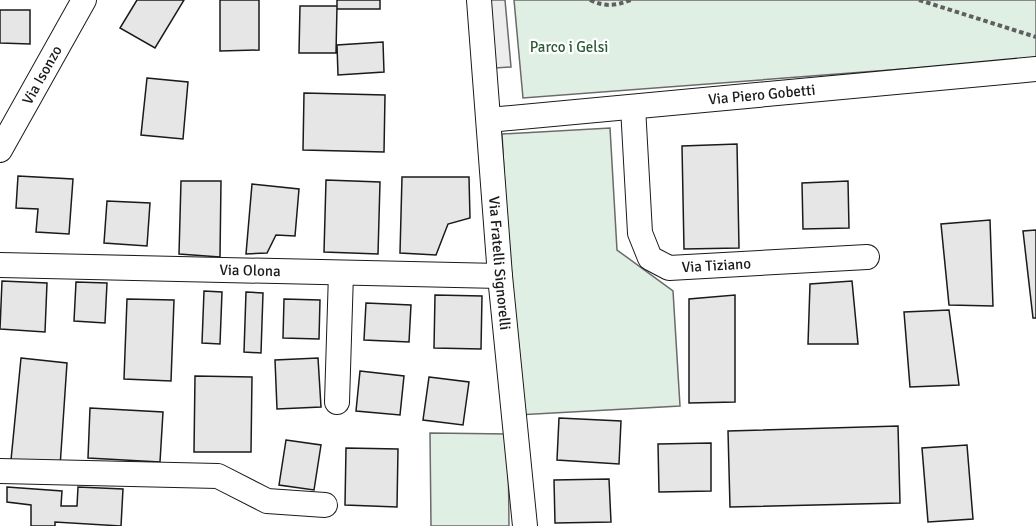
<svg xmlns="http://www.w3.org/2000/svg" width="1036" height="526" viewBox="0 0 1036 526" font-family="Signika,sans-serif">
  <style>
    .green { fill: #e0efe3; stroke: #6a6a6a; stroke-width: 1.5 }
    .parking { fill: #ededed; stroke: #6a6a6a; stroke-width: 1.5 }
    .building { fill: #e6e6e6; stroke: #1a1a1a; stroke-width: 1.5 }
    .lines { fill: none; stroke-linecap: round; stroke-linejoin: round }
    .minor-casing { stroke: #1a1a1a; stroke-width: 26 }
    .path { stroke: #5f5f5f; stroke-width: 4; stroke-dasharray: 4.5 3; stroke-linecap: butt }
    .minor { stroke: #fff; stroke-width: 24 }
    .labels { text-anchor: middle; stroke-width: 4.5; stroke-linejoin: round; paint-order: stroke }
    .park-label { font-size: 15px; fill: #2b5a34; stroke: #fff }
    .street-label { font-size: 15px; fill: #1a1a1a; stroke: #fff }
  </style>
  <rect width="100%" height="100%" fill="#fff"/>
  <path class="green" d="M514 0H1036V59L523 98Z
    M610 128 617 250 673 291 680 406 517 415 502 134Z
    M430 433 508 434 509 526H431Z"/>
  <path class="parking" d="M490 0H505L511 67 495 68Z"/>
  <path class="building" d="M137 0H184L155 48 120 28Z
    M220 0H259V50L220 51Z
    M337 0H380V9H337Z
    M300 6H337L336 53H299Z
    M0 10H30V44L0 43Z
    M383 42 384 72 338 75 337 45Z
    M147 78 188 82 183 139 141 135Z
    M304 93 385 95 384 152 303 150Z
    M737 144 739 248 684 249 682 146Z
    M18 176 73 179 69 234 36 232 38 209 16 208Z
    M402 177H469L470 218 448 224 436 255 400 253Z
    M326 180 380 182 378 254 324 252Z
    M181 181H221L220 257 179 254Z
    M848 181 849 228 803 229 802 183Z
    M252 184 299 189 295 236 276 235 267 253 246 254Z
    M107 201 150 203 147 246 104 243Z
    M990 220 993 306 949 305 941 224Z
    M1036 230V318H1033L1023 231Z
    M2 281 47 283 45 332 0 329Z
    M852 281 858 344H808L810 284Z
    M76 282 107 283 105 323 74 321Z
    M204 291 222 292 220 344 202 343Z
    M246 292 263 293 261 353 244 352Z
    M435 295 482 296 481 349 434 348Z
    M735 295V402L689 403V299Z
    M127 299 174 300 171 381 124 379Z
    M284 299 320 300 319 339 283 338Z
    M366 303 411 305 409 342 364 340Z
    M949 310 959 385 910 387 904 312Z
    M21 358 67 363 60 467 11 460Z
    M318 358 321 407 277 409 275 360Z
    M360 371 404 376 400 415 356 411Z
    M195 376 252 377 251 452H194Z
    M429 377 469 382 463 425 423 420Z
    M90 408 163 412 160 462 88 458Z
    M559 418 621 421 619 464 557 460Z
    M898 426 900 503 730 507 728 431Z
    M286 440 321 445 314 490 279 485Z
    M711 443V491L659 492 658 444Z
    M967 445 973 519 928 522 922 448Z
    M346 448 398 449 397 507 345 505Z
    M609 479 611 522 555 523 554 480Z
    M7 487 62 491 61 506H77L78 487 123 489 121 526 55 522V526H31V505L7 502Z"/>
  <g class="lines">
    <defs>
      <g id="minor">
        <path id="s1" d="M479 0 500 276 525 526"/>
        <path id="s2" d="M633 107 640 233 650 258 669 268 867 257"/>
        <path id="s3" d="M489 120 1036 69"/>
        <path id="s4" d="M0 150 84 0"/>
        <path id="s5" d="M0 265 500 276"/>
        <path d="M337 402 341 273"/>
        <path d="M0 471 218 476 267 501 325 505"/>
      </g>
    </defs>
    <use href="#minor" class="minor-casing"/>
    <path class="path" d="M590 0C605 7 615 6 631 0
      M919 0 1036 37"/>
    <use href="#minor" class="minor"/>
  </g>
  <g class="labels">
    <g class="park-label">
      <text x="569" y="52">Parco i Gelsi</text>
    </g>
    <g class="street-label">
      <text dy="5" stroke="none"><textPath href="#s4" startOffset="86">Via Isonzo</textPath></text>
      <text dy="5" stroke="none"><textPath href="#s3" startOffset="274">Via Piero Gobetti</textPath></text>
      <text dy="5" stroke="none"><textPath href="#s1" startOffset="264">Via Fratelli Signorelli</textPath></text>
      <text dy="5" stroke="none"><textPath href="#s2" startOffset="222">Via Tiziano</textPath></text>
      <text dy="5" stroke="none"><textPath href="#s5" startOffset="250">Via Olona</textPath></text>
    </g>
  </g>
</svg>
